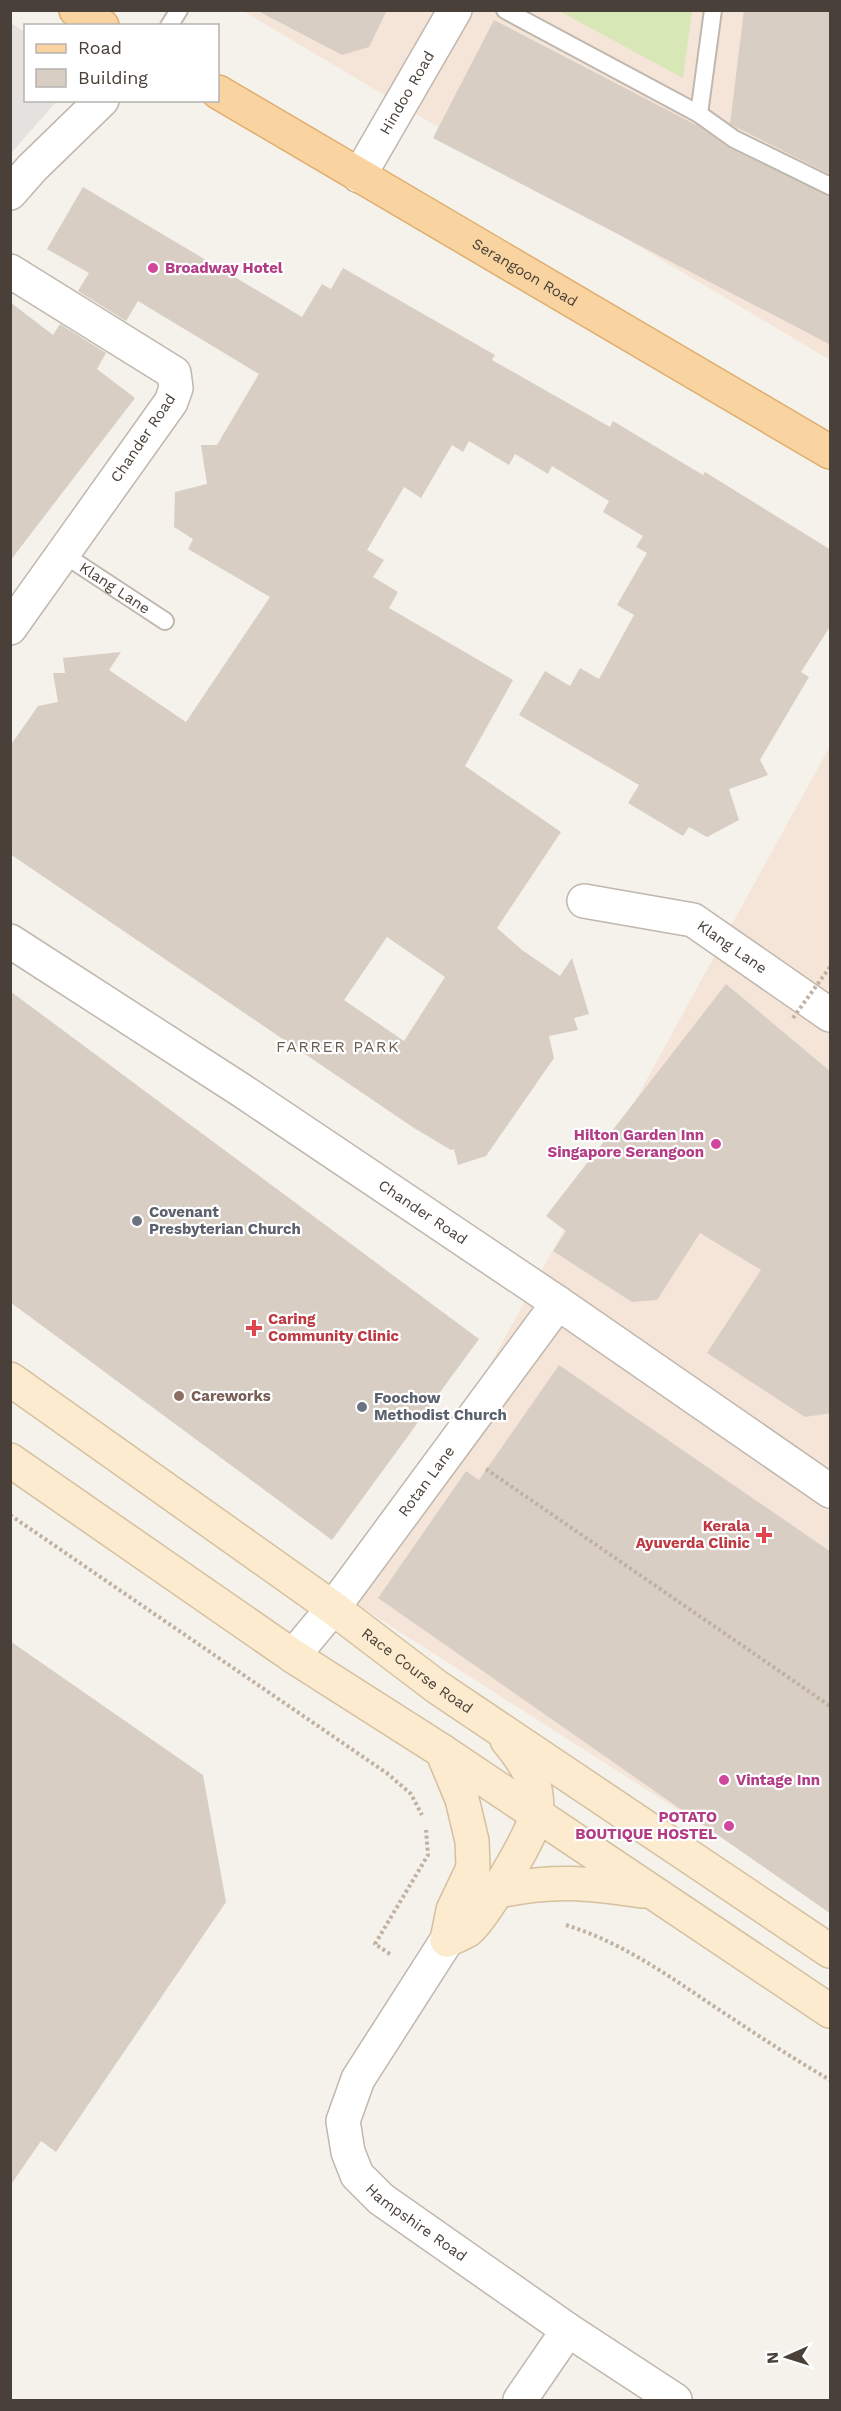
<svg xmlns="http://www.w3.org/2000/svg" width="841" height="2411" viewBox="0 0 841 2411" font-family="'Work Sans',sans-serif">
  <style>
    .commercial { fill: #f5e5d8 }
    .green { fill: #d7e7b6 }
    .parking { fill: #e4e1df }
    .building { fill: #d9cec4; fill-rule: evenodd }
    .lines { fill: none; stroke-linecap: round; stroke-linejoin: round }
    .lane-casing { stroke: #c0b7ae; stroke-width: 20 }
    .street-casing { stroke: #c0b7ae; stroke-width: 36 }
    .secondary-casing { stroke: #d5c09f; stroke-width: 36 }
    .primary-casing { stroke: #dfaf6f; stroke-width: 36 }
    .path { stroke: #c1b1a0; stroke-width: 4; stroke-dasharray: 3 3; stroke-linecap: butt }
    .lane { stroke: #fff; stroke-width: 16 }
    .street { stroke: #fff; stroke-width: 33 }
    .secondary { stroke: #fcebce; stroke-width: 33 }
    .primary { stroke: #f9d4a0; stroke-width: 33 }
    .path-bridge { stroke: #c1b1a0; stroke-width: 4; stroke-dasharray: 3 3; stroke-linecap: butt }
    .hotel-dot { fill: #d1479c; stroke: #fff; stroke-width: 2 }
    .worship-dot { fill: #6b7280; stroke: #fff; stroke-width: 2 }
    .health-dot { fill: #e0444e; stroke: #fff; stroke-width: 2 }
    .education-dot { fill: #8d6e63; stroke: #fff; stroke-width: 2 }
    .labels { text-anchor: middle; stroke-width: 4.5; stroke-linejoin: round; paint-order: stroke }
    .street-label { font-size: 15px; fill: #494139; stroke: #fff }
    .hotel-label { font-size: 15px; font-weight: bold; fill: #b23c85; stroke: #fff; text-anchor: start }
    .worship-label { font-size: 15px; font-weight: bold; fill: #5b616d; stroke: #fff; text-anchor: start }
    .health-label { font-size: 15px; font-weight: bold; fill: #be3a42; stroke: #fff; text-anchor: start }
    .education-label { font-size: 15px; font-weight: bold; fill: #785e54; stroke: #fff; text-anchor: start }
    .neighbourhood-label { font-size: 16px; letter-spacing: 1.5px; fill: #6b5d51; stroke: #fff }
  </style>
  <rect width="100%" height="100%" fill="#f5f1eb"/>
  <path class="commercial" d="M243 11H830V360Z
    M830 746V1907L358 1605Z"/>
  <path class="green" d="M559 11H692L683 78Z"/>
  <path class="parking" d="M11 23 25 32 26 100 57 101 11 153Z"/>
  <path class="building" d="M256 10H387L369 47 342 55Z
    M744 10H831V175L730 124Z
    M494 20 700 127 729 148 831 196V345L433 138Z
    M83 187 302 317 322 284 331 289 343 268 495 355 492 360 610 427 613 421 703 475 705 472 831 550V625L801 672 809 677 760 760 768 775 729 789 739 820 707 837 689 827 683 836 628 803 639 785 519 715 545 671 570 686 580 668 599 679 634 615 617 605 647 553 636 547 643 536 603 512 609 501 552 466 548 474 515 454 509 465 469 441 463 452 452 445 421 498 404 487 367 550 384 560 373 577 398 592 389 608 513 680 465 766 561 832 497 928 522 950 560 976 572 958 589 1014 574 1018 578 1030 549 1036 554 1058 486 1156 458 1165 454 1149 451 1150 414 1128 10 854V746L38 706 58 702 53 673H65L63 658 121 652 109 670 186 722 270 597 188 549 193 539 174 527 175 492 207 484 201 445H217L259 374 138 301 126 321 78 291 89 273 47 249ZM387 937 445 977 404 1041 344 1000Z
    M10 302 53 335 60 324 106 353 97 369 135 398 10 561Z
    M726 984 831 1072V1413L805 1417 707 1353 761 1270 700 1233 657 1300 632 1302 553 1251 566 1231 546 1216Z
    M10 991 479 1339 332 1540 10 1302Z
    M559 1365 831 1552V1914L378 1598 466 1471 479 1480Z
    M10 1641 203 1775 226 1902 56 2152 41 2141 10 2186Z"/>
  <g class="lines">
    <defs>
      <g id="lane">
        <path d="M505 10 699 114 734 139 830 186"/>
        <path d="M169 26 179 10"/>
        <path d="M699 114 713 10"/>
        <path id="s1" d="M63 554 165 621"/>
      </g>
      <g id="street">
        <path id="s2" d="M359 176 455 10"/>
        <path d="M10 193 32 168 102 100"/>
        <path d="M10 271 174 373 176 388 171 402 10 628"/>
        <path id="s3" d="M584 901 693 920 830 1015"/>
        <path id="s4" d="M10 941 241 1090 558 1303 830 1491"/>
        <path id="s5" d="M293 1656 333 1608 558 1303"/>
        <path id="s6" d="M447 1940 358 2079 343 2121 348 2152 357 2175 381 2199 568 2330 675 2400"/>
        <path d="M520 2400 568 2330"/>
      </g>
      <g id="secondary">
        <path id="s7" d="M10 1379 333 1608 437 1687 830 1951"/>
        <path d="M10 1460 293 1656 442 1751 830 2011"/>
        <path d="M442 1751 462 1799 472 1841 473 1868 453 1910 447 1940"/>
        <path d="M499 1891C555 1879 587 1883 642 1891"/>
        <path d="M447 1940C454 1937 462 1934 468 1930 483 1918 534 1833 536 1815 540 1784 526 1763 507 1740"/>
      </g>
      <g id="primary">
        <path d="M76 10 102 26"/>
        <path id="s8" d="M218 92 830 452"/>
      </g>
    </defs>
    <use href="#lane" class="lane-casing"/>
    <use href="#street" class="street-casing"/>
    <use href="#secondary" class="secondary-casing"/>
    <use href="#primary" class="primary-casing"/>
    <path class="path" d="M486 1469 830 1706
      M10 1515 388 1774 411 1794 422 1815
      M566 1925C617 1941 659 1969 703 1999 745 2027 787 2055 830 2080
      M390 1954 375 1944 428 1855 426 1830"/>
    <use href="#lane" class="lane"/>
    <use href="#street" class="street"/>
    <use href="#secondary" class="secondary"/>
    <use href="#primary" class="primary"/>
    <path class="path-bridge" d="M793 1018 830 967"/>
  </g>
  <g class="hotel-dot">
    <circle cx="153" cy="268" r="6"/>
    <circle cx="716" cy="1144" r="6"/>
    <circle cx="724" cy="1780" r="6"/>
    <circle cx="729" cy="1826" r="6"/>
  </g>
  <g class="worship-dot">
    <circle cx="137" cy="1221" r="6"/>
    <circle cx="362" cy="1407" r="6"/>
  </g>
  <g class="health-dot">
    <path d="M251 1319h6v6h6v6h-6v6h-6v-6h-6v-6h6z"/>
    <path d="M761 1526h6v6h6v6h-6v6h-6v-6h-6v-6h6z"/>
  </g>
  <circle class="education-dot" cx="179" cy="1396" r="6"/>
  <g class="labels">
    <g class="street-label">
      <text dy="5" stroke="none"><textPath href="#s2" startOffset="96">Hindoo Road</textPath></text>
      <text dy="5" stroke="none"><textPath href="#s8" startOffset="356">Serangoon Road</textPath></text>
      <text transform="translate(143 438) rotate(-56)" y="5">Chander Road</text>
      <text dy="5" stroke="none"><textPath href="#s1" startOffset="62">Klang Lane</textPath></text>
      <text dy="5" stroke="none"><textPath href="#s3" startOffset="158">Klang Lane</textPath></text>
      <text dy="5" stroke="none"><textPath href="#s4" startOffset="494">Chander Road</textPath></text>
      <text dy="5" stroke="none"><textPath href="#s5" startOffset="220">Rotan Lane</textPath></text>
      <text dy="5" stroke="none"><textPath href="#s7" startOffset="501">Race Course Road</textPath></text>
      <text dy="5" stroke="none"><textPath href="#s6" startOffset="342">Hampshire Road</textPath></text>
    </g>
    <g class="hotel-label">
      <text x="165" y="273">Broadway Hotel</text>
      <text x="704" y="1140" text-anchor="end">Hilton Garden Inn<tspan x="704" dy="17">Singapore Serangoon</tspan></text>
      <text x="736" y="1785">Vintage Inn</text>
      <text x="717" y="1822" text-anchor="end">POTATO<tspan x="717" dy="17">BOUTIQUE HOSTEL</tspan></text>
    </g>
    <g class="worship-label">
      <text x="149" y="1217">Covenant<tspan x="149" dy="17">Presbyterian Church</tspan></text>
      <text x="374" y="1403">Foochow<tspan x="374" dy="17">Methodist Church</tspan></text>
    </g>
    <g class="health-label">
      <text x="268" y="1324">Caring<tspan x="268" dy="17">Community Clinic</tspan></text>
      <text x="750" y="1531" text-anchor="end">Kerala<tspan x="750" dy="17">Ayuverda Clinic</tspan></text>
    </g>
    <g class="education-label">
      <text x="191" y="1401">Careworks</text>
    </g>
    <g class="neighbourhood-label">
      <text x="338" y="1052">FARRER PARK</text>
    </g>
  </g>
  <rect width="841" height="2411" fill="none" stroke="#494139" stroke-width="24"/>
  <rect x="24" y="24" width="195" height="78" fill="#ffffff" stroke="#b6b3b0" stroke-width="1.5"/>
  <rect x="36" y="44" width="30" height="9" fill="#f9d4a0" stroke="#b6b3b0" stroke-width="1.5"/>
  <text x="78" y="54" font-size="18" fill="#494139">Road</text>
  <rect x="36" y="69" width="30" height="18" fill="#d9cec4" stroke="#b6b3b0" stroke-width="1.5"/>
  <text x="78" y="84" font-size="18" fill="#494139">Building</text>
  <g transform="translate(787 2357) rotate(267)" stroke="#ffffff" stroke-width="4.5" paint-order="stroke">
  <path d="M0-4.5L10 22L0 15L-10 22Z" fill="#494139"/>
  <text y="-9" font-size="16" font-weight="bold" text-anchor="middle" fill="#494139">N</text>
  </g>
</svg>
